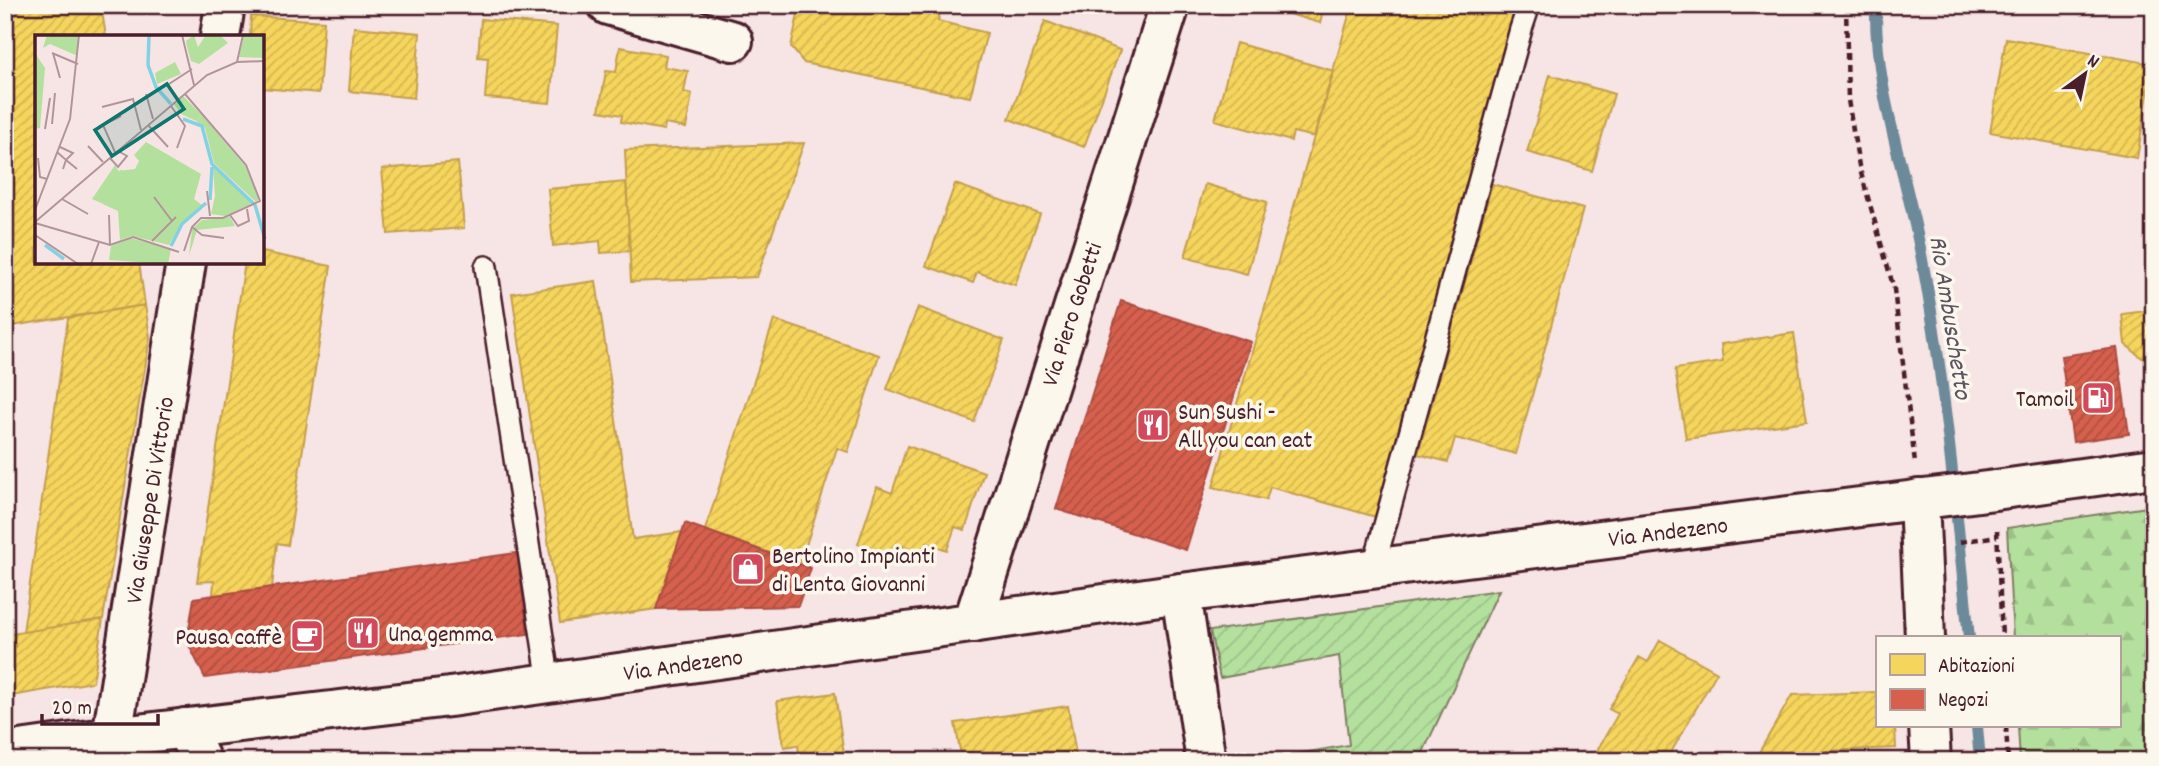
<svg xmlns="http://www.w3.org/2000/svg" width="2159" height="766" viewBox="0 0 2159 766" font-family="Dekko,sans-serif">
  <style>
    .forest { fill: url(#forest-firs); stroke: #7f8064; stroke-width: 2 }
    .garden { fill: url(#garden-furrows); stroke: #7f8064; stroke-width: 2 }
    .homes { fill: url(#homes-hatch); stroke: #c29e4d; stroke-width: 2 }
    .shops { fill: url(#shops-hatch); stroke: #ac4c43; stroke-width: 2 }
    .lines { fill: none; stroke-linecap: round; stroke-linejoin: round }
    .stream { stroke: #6d8a9a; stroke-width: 12 }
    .lane-casing { stroke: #4a1f2b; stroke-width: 26 }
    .street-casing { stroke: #4a1f2b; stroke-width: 44 }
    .secondary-casing { stroke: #4a1f2b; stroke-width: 44 }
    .path { stroke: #4a1f2b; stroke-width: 4.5; stroke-dasharray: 7 5; stroke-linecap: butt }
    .lane { stroke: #fbf7ec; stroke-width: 21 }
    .street { stroke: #fbf7ec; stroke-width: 38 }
    .secondary { stroke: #fbf7ec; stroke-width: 38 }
    .labels { text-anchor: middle; stroke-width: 7; stroke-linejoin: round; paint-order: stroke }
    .street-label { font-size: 24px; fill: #4a1f2b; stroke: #fbf7ec }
    .poi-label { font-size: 24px; fill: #4a1f2b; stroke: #fbf7ec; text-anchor: start }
    .water-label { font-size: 26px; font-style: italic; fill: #5c5462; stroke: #fbf7ec }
    .inset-river { fill: none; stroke: #85d1e4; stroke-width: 3.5 }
    .inset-road { fill: none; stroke: #b2959a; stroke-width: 2 }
    .view { fill: #0f766e; fill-opacity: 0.15; stroke: #0f766e; stroke-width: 3.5 }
    .inset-edge { fill: none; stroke: #4a1f2b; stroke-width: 3.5 }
  </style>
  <defs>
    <pattern id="forest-firs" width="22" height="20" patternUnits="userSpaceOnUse" patternTransform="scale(1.75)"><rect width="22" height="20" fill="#b4e09e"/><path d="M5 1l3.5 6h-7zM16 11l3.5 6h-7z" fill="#9cc088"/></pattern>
    <pattern id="garden-furrows" width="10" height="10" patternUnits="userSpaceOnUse" patternTransform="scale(1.75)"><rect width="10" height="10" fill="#b4e09e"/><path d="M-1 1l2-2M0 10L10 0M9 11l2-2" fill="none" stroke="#9cc088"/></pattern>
    <pattern id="homes-hatch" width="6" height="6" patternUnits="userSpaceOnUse" patternTransform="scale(1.75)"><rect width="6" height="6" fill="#f6d55c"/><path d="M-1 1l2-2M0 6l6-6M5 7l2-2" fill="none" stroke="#d4b650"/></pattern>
    <pattern id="shops-hatch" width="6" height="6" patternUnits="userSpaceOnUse" patternTransform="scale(1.75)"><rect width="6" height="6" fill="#d6604d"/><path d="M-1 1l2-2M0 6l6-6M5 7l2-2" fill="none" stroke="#b04f40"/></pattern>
  </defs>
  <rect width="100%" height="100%" fill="#f7e4e4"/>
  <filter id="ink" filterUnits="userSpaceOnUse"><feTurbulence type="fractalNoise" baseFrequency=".0143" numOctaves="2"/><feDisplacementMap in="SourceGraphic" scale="14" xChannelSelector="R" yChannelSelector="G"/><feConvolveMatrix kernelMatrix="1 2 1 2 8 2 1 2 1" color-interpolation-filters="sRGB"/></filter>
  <g filter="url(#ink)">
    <path class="forest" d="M2154 506V761H2020L2018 726H2119V638H2013L2007 528Z"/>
    <path class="garden" d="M1499 590 1419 761H1256L1349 745 1339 656 1220 678 1210 631Z"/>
    <path class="homes" d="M5 5H101L106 37H37V262H139L145 305 5 327Z
      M800 5H911L940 12 938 21 987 33 970 97 804 63 791 47Z
      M1258 5H1325L1320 23Z
      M1352 5H1518L1376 517 1270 487 1266 500 1213 487Z
      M251 16 324 21 319 93 262 88V37H250Z
      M481 19 557 26 550 103 485 98 488 58 478 57Z
      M1045 21 1120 50 1084 147 1009 119Z
      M354 27 420 33 414 98 349 91Z
      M2006 38 2153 64 2137 158 1990 132Z
      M1236 43 1334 71 1315 137 1293 132 1291 141 1215 120Z
      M620 47 666 55 664 67 688 71 684 92 692 94 686 128 665 124 664 130 621 122 622 115 599 111 606 71 616 72Z
      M1550 75 1614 94 1592 171 1527 152Z
      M804 143 757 277 631 282 625 150Z
      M458 162 464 228 388 234 382 169Z
      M626 182 630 251 601 253 600 241 553 246 548 189Z
      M955 184 1040 214 1015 285 977 272 973 283 926 266Z
      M1205 184 1267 202 1247 274 1185 257Z
      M1492 184 1583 209 1516 454 1455 438 1448 462 1418 454Z
      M262 252 331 266 288 545 277 543 272 587 213 595 214 581 197 582 245 262H262Z
      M596 281 633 539 682 532 656 609 560 623 512 293Z
      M145 305 150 337 103 619 23 632 68 318Z
      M918 307 1004 340 974 422 887 389Z
      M2154 310V357L2142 358 2125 344 2122 314Z
      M774 320 879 355 848 452 837 448 800 564 705 530Z
      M1794 333 1807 421 1686 439 1675 369 1723 362 1721 344Z
      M907 446 984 472 965 530 955 527 947 550 927 543 923 554 899 545 895 556 858 544 877 487 892 493Z
      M103 619 93 682 5 697V635Z
      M1660 640 1717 672 1666 761H1591L1618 714 1609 709 1639 657 1648 662Z
      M1877 692V726H1895L1896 748 1826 751 1820 761H1754L1792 695Z
      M835 693 845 761H800L798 745 784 747 777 701Z
      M1068 706 1077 761H962L955 723Z"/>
    <path class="shops" d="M1121 301 1251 342 1186 550 1056 509Z
      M2117 348 2129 434 2073 442 2061 356Z
      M685 523 811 568 798 606 656 609Z
      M517 553 528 634 205 678 187 641 194 598Z"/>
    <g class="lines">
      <path class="stream" d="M1876 5C1874 89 1905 168 1920 249 1945 378 1956 509 1969 638
        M1977 726 1980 761"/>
      <defs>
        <path id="lane" d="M486 267 549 683
          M1373 569 1521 29 1529 5"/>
        <path id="street" d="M608 5 733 41
          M220 37 225 5
          M1919 499 1925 638
          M1181 593 1206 761
          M973 623 1170 5
          M1929 726 1931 761
          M185 728 201 761
          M112 737 186 262"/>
        <path id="secondary" d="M5 752 112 737 450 697 1181 593 1995 490 2154 468"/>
      </defs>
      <use href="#lane" class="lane-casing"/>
      <use href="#street" class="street-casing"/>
      <use href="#secondary" class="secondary-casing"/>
      <path class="path" d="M1846 5 1848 100 1859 166 1894 289 1915 463
        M1997 530 2002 638
        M1960 542 1997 536
        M2006 726 2008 761"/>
      <use href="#lane" class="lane"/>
      <use href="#street" class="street"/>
      <use href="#secondary" class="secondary"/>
    </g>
  </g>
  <defs>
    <symbol id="fuel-square" viewBox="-11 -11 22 22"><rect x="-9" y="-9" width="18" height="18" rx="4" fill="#d1495b" stroke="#fbf7ec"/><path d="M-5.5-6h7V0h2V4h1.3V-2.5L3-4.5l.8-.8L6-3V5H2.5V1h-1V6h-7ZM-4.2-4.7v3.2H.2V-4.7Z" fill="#fff"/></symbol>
    <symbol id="restaurant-square" viewBox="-11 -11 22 22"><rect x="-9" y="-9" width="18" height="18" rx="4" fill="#d1495b" stroke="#fbf7ec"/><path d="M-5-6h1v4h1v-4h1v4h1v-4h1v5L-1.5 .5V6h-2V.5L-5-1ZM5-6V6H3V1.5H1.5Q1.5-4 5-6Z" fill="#fff"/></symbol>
    <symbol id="shop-square" viewBox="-11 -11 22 22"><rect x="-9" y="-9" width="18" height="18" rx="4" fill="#d1495b" stroke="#fbf7ec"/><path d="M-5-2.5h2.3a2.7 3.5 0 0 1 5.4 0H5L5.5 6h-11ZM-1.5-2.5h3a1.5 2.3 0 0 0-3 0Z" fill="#fff"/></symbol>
    <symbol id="cafe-square" viewBox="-11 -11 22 22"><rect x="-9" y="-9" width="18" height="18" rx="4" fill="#d1495b" stroke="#fbf7ec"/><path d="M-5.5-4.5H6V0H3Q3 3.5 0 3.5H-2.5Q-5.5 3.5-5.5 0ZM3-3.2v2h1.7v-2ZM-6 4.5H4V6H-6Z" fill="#fff"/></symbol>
  </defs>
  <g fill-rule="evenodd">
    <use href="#fuel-square" x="2079" y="379" width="38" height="38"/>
    <use href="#restaurant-square" x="1134" y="406" width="38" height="38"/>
    <use href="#shop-square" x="729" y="550" width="38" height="38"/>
    <use href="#restaurant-square" x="344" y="614" width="38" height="38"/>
    <use href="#cafe-square" x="288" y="617" width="38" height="38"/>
  </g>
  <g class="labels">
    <g class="street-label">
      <text transform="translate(1071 314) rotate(-72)" y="8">Via Piero Gobetti</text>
      <text transform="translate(149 500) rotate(-81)" y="8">Via Giuseppe Di Vittorio</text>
      <text transform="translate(1668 531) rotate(-7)" y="8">Via Andezeno</text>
      <text transform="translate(683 664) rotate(-8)" y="8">Via Andezeno</text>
    </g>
    <g class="poi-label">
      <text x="2074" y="406" text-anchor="end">Tamoil</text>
      <text x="1178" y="419">Sun Sushi -<tspan x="1178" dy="28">All you can eat</tspan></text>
      <text x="772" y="563">Bertolino Impianti<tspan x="772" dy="28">di Lenta Giovanni</tspan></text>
      <text x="388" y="641">Una gemma</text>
      <text x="282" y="644" text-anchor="end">Pausa caffè</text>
    </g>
    <g class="water-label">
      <text transform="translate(1952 317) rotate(81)" y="9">Rio Ambuschetto</text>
    </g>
  </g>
  <g transform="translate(35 35)">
    <rect width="229" height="229" fill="#f7e4e4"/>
    <path d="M12 0H43V21L15 9 8 13ZM159 0 163 12 171 0H185L193 8 164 29 156 26 152 12 151 6ZM0 18 10 33 5 93 0 94ZM140 27 146 39 122 49 120 38ZM167 80 211 132 224 164 221 167 179 128 170 93 161 86ZM80 130 84 137 86 134 89 178 57 164ZM178 132 209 159 216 169 190 181 176 179 180 161ZM195 182 200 191 162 195 154 221 157 194 167 185ZM95 203 136 214 133 229 74 225 76 211Z" fill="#b4e09e"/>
    <path d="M148 61 167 80 161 86 146 79 139 69Z" fill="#b4e09e"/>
    <path d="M209 0H229V23L204 22Z" fill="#b4e09e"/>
    <path d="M111 107 166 139 159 164 167 170 147 188 134 210 97 201 85 205 83 176 68 169 82 136 100 134 104 126 99 120Z" fill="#b4e09e"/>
    <path class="inset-river" d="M114 0 113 30 121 52 136 69M148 84 167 91 177 129 220 170 230 204M175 165 177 132M10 210 29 224M136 211 147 189 171 168"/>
    <path class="inset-road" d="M147 0 159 50M17 18 43 29M18 18 25 43M202 27 208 0M134 49 157 34M111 59 118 84M136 71 150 91 142 113M67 72 98 64 106 95M17 89 20 58M113 90 133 112M10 94 15 63M53 111 68 127M22 117 31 125 38 118 25 112M80 117 68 90 86 81M3 123 5 142 12 144M75 123 83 132 92 121 83 116M28 134 31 125 42 134M172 156 175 181M119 162 137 186M27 164 53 179M0 175 35 84 44 0M74 180 75 210M195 180 203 191 214 186 212 174M0 187 172 40 202 27 230 26M0 188 75 210 98 202 144 217M157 192 167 200 189 203M0 200 43 229M117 206 141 182M149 216 157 192 166 183H188L225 166 211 130 150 59M56 229 64 207"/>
    <path class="view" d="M132 49 149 74 77 121 60 95Z"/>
    <rect width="229" height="229" class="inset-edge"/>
  </g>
  <rect width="2159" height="766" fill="none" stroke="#fbf7ec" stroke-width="28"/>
  <rect x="14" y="14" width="2131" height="738" fill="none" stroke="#4a1f2b" stroke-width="2.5" filter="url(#ink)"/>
  <rect x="1876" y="636" width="245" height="91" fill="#fbf7ec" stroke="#b4a19f" stroke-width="2"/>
  <rect x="1890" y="654" width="35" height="21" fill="#f6d55c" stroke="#b4a19f" stroke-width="2"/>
  <text x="1938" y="672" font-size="21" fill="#4a1f2b">Abitazioni</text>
  <rect x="1890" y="689" width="35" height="21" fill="#d6604d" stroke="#b4a19f" stroke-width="2"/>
  <text x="1938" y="706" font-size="21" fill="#4a1f2b">Negozi</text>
  <g transform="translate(2085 74) rotate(33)" stroke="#fbf7ec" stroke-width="5" paint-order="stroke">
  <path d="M0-5L12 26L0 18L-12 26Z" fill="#4a1f2b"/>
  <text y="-10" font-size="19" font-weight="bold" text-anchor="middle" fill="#4a1f2b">N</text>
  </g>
  <path d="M42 714v10h116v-10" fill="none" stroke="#4a1f2b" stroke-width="3.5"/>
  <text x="52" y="714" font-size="21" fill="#4a1f2b" stroke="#fbf7ec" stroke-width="5" paint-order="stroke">20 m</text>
</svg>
